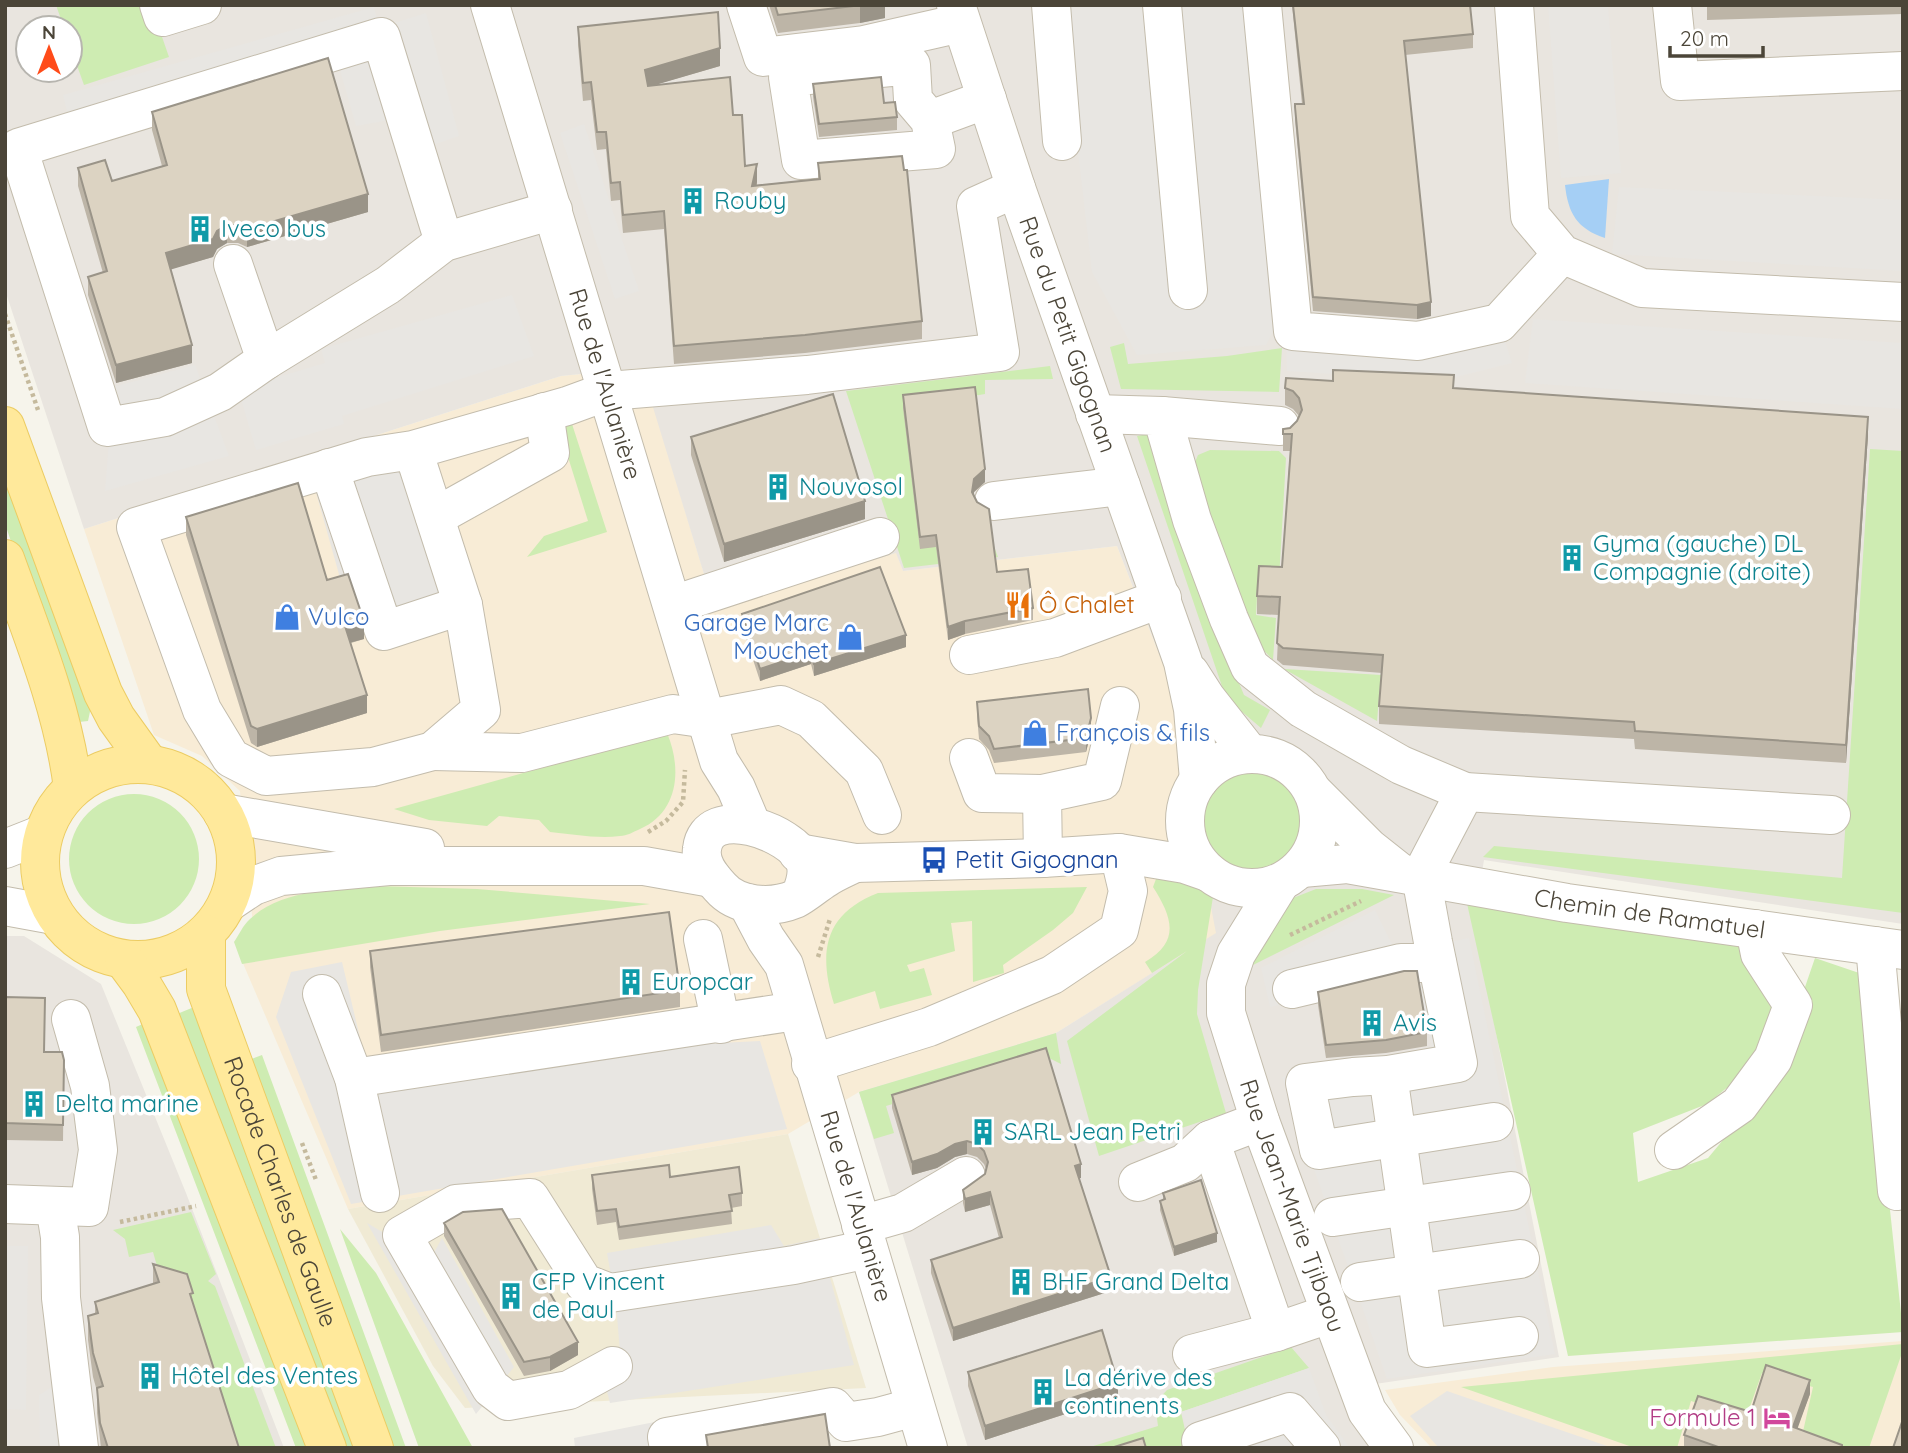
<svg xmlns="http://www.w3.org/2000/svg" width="1908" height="1453" viewBox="0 0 1908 1453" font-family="Quicksand,sans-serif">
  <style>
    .commercial { fill: #f8ecd6 }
    .industrial { fill: #e9e5df; fill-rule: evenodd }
    .education { fill: #f0ead4 }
    .green { fill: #ceecb2 }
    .parking { fill: #e8e6e2 }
    .water { fill: #a5cff5 }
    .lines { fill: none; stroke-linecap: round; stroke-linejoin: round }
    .minor-casing { stroke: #c3bcac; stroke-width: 40 }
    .major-casing { stroke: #eccc63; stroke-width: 40 }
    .path { stroke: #c5ba9d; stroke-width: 4.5; stroke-dasharray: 3.5 3.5; stroke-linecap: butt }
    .minor { stroke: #fff; stroke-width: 38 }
    .major { stroke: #ffe99b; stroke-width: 38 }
    .wall { fill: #bdb5a7 }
    .shaded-wall { fill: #9a9488 }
    .building { fill: #dcd3c2; stroke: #9a9488; stroke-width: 2 }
    .labels { text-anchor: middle; stroke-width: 7; stroke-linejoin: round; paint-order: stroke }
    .culture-label { font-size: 24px; fill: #0d838f; stroke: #fff; text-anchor: start }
    .street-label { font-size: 24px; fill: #4b4538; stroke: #fff }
    .food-label { font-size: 24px; fill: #c56008; stroke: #fff; text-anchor: start }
    .shop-label { font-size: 24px; fill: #366cbe; stroke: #fff; text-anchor: start }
    .transit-label { font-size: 24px; fill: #164399; stroke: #fff; text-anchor: start }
    .hotel-label { font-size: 24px; fill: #b23c85; stroke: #fff; text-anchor: end }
  </style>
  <rect width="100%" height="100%" fill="#f6f4eb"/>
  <path class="commercial" d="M642 368 715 610 896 552 903 571 1117 546 1166 672 1217 933 1056 1033 859 1092 788 1134 348 1209 239 954 253 926 240 791 202 756 154 735 84 529 561 376Z
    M1903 1341V1448H1432L1400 1415 1385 1390 1553 1367Z"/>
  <path class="industrial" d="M5 5H1903V924L1484 860 1474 919 1559 1357 1341 1389 1375 1448H968L859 1092 1056 1033 1216 933 1166 672 1117 546 903 571 896 553 715 610 641 368 561 376 84 529 5 290ZM28 28H70V70H28Z
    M5 936H24L101 984 186 1193 284 1448H5Z"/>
  <path class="education" d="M788 1134 866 1388 465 1408 433 1366 348 1209Z"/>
  <path class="green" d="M56 5H151L169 57 84 85 70 46V28H64Z
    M1124 343 1128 364 1227 356 1282 348 1279 392 1121 389 1110 347Z
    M1050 366 1053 379 985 380V394L903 408 992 541 998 557 904 568 846 391Z
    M572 424 607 532 527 557 544 536 588 521 558 425Z
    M1148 434 1215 626 1244 695 1270 710 1261 728 1226 698 1137 436Z
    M1870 449 1903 451V913L1483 857 1494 846 1842 878Z
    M1210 450 1279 451 1286 458 1279 580H1258L1256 615 1276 618 1273 660 1252 638 1192 469 1198 455Z
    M5 462 91 707 88 721 79 722 72 717 5 524Z
    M1285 669 1381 675 1377 721 1284 669Z
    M667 733C682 768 679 812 640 829 633 832 627 836 620 836 597 839 572 834 550 832L539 820 499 816 487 826 429 820 394 809Z
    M1202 821a50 50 0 1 1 100 0a50 50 0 1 1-100 0Z
    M69 859a65 65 0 1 1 130 0a65 65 0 1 1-130 0Z
    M1171 873 1213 897 1198 990 1197 1014 1226 1113 1099 1156 1067 1041 1187 951 1152 973 1145 962C1181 941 1172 917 1153 887L1156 879Z
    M376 886 477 889 650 904 440 931 242 964 234 942C239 935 243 925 250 919 282 889 334 890 376 886Z
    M1087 887 1073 913 1053 930 1003 965 1004 973 973 982 972 921 951 923 955 951 907 965 910 972 924 968 932 995 880 1009 875 991 834 1004C818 952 824 914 878 893Z
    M1316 889H1362L1394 895 1251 966 1293 898Z
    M1466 899 1749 947 1787 1007 1761 1060 1707 1104 1633 1133 1638 1182 1708 1158 1773 1080 1815 958 1865 975 1903 1332 1568 1356Z
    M199 1005 360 1448H344L252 1200 177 1014Z
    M145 1023 315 1448H296L136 1027Z
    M1056 1033 1061 1064 1047 1057 886 1106 894 1133 874 1139 859 1092Z
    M262 1055 406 1448H394L249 1060Z
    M191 1212 216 1274 208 1281 215 1286 276 1448H232L161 1280 153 1252 129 1257 125 1239 113 1230Z
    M340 1229 376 1273 473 1448H419Z
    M1903 1344V1350L1869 1448H1835L1802 1436 1813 1387 1762 1373 1746 1418 1691 1401 1677 1448H1635L1461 1387Z
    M1291 1347 1309 1368 1181 1412 1189 1448H1087L1158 1426 1155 1403 1167 1390Z"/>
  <path class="parking" d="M1061 5H1251L1278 321 1266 345 1137 355 1092 272Z
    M1548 5H1608L1621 173 1561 178Z
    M374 7 381 33 391 24 426 13 459 136 416 151 406 117 356 126 340 70 373 40 72 132 63 95Z
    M584 124 639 291 615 299 560 133Z
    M1619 187 1903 200V271L1612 254Z
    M512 295 534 356 342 416 344 424 256 450 238 389 325 363 321 349Z
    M1533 319 1903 343V409L1525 383Z
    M1499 323 1512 363 1440 381 1287 371 1286 337Z
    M195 365 229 456 105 491 113 387Z
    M435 455 476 592 371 624 342 585 315 489Z
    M1375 910 1408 977 1270 1007 1261 968Z
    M1469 938 1555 1354 1387 1379 1282 1077 1433 1050 1405 951Z
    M342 962 371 1084 679 1045 760 1041 787 1129 351 1204 276 1017 291 972Z
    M367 1223 430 1260 442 1238 514 1367 476 1414Z
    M771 1225 784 1246 819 1238 854 1365 610 1403 598 1357 620 1352 616 1304 607 1253Z
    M5 1246H28L26 1410 5 1409Z
    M1309 1368 1326 1415 1350 1448H1193L1181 1412Z
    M65 1379 72 1448H40L39 1395Z
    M1447 1391 1613 1448H1439L1410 1416Z
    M690 1415 695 1448H575L574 1438Z"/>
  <path class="water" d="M1609 179 1605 238C1577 229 1568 213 1565 185Z"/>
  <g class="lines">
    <defs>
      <g id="minor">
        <path d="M159 5 163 17 202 5"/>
        <path id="s1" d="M490 5 719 761 736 788 752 826"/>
        <path d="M746 5 763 57 864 45 961 23"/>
        <path id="s2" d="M956 5 1016 188 1183 662 1193 709 1199 780"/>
        <path d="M1051 5 1062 141"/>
        <path d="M1162 5 1188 290"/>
        <path d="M1262 5 1293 331 1418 341 1499 323 1562 254"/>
        <path d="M1514 5 1530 216 1562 254 1642 288 1903 302"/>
        <path d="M1672 5 1680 81 1903 71"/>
        <path d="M930 120 913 100 911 65 788 77 801 160 936 149 930 120 987 99"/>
        <path d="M233 264 266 360 220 392 165 417 107 427 18 148 381 37 444 242"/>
        <path d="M266 360 388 285 444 242 553 210"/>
        <path d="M1095 414 1162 416 1192 520 1229 619 1250 667 1303 709 1401 765 1465 792 1831 815"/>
        <path d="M1162 416 1280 426"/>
        <path d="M413 450 367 457 136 527 202 710 231 758 266 776 373 767 433 751 481 710 463 605 413 450 567 406 608 391 807 375 1000 352 976 206 1016 188"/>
        <path d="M329 468 384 631 463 605"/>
        <path d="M994 501 1121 486"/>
        <path d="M435 517 550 453 544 412"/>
        <path d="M673 605 880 537"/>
        <path d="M969 655 1055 638 1162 598"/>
        <path d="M1190 673 1206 698 1250 754"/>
        <path d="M433 751 522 753 673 714 708 719 781 705 811 719 864 771 882 815"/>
        <circle cx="1252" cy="821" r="67"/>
        <path d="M969 758 982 793 1042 794"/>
        <path d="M1465 792 1421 876 1433 942 1458 1063 1388 1075 1353 1077 1305 1083 1319 1150 1494 1122"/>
        <path d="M1314 793 1369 848 1398 871"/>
        <path d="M223 813 425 848"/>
        <path d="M5 849 43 834"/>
        <path d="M798 853 855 863 1043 858 1119 853 1185 864 1208 872"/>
        <path d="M1043 858 1042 794 1102 781 1120 706"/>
        <path id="s3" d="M1302 868 1347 864 1567 903 1903 950"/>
        <path id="s4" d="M1280 883 1236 954 1226 984V1013L1260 1121 1367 1411 1394 1448"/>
        <path d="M801 894C805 884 809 873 805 862 792 831 707 802 702 849 700 864 710 876 720 887 737 907 771 909 795 899 805 894 816 884 826 878 835 872 845 868 855 863"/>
        <path d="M229 902 253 886 281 876 389 866H644L712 878"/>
        <path id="s5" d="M747 903 766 939 784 965 928 1448"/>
        <path d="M5 906 54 915"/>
        <path d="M703 939 721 1024"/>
        <path d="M1875 946 1897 1191 1903 1190"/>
        <path d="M1292 989 1401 963H1437"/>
        <path d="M322 994 354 1078 380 1193"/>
        <path d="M811 1064 929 1027 1052 975 1119 930 1128 891 1119 853"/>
        <path d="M1388 1075 1427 1348 1519 1336"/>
        <path d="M354 1078 796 1011"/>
        <path d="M1260 1121 1210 1140 1276 1332 1329 1314"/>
        <path d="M1674 1150 1739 1105 1773 1059 1793 1005 1760 954 1755 929"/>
        <path d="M1138 1182 1185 1163 1210 1140"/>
        <path d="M5 1204 89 1207 98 1150 90 1086 71 1019"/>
        <path d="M55 1206 60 1237 61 1298 79 1448"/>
        <path d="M1333 1217 1511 1191"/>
        <path d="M861 1225 903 1213 966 1176"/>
        <path d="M1360 1282 1520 1259"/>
        <path d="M1192 1354 1276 1332"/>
        <path d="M613 1366 569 1390 508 1401 491 1388 402 1235 456 1204 530 1198 584 1283 610 1293 794 1265 868 1249"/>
        <path d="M1201 1441 1290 1412 1321 1448"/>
        <path d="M669 1448 667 1437 833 1407 846 1422 878 1417 915 1407"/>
      </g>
      <g id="major">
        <path d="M5 426 103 693 116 718 149 764"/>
        <path d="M5 559C32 634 63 708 73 788"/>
        <circle cx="138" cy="862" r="98"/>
        <path id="s6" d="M206 934V989L374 1448"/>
        <path d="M124 960 141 983 157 1010 327 1448"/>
      </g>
    </defs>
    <use href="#minor" class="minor-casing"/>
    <use href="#major" class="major-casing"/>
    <path class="path" d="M5 314 38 410
      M648 832 666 821 683 802 685 770
      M1290 935 1361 901
      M818 957 830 919
      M302 1143 316 1180
      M120 1222 196 1206"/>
    <use href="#minor" class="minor"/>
    <use href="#major" class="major"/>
  </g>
  <path class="wall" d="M769 5H885V18L860 23 778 33Z
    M1292 5H1470L1473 34V48L1405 55 1431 316 1417 319 1313 311 1295 120V104H1302Z
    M1707 5H1903V14L1707 20Z
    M578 27 720 66 654 85 733 115 745 166 757 182V185L818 179V163L922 321V339L805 353 674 364 664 229 623 233 620 200 611 201 606 149 597 150 591 100 583 101 578 45Z
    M813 84 884 103 897 117V130L819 137 813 97Z
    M152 112 368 212 247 247 238 243H227L217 249 213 257 170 269 192 363 116 383 88 295V277L103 273 78 186V168L112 181 162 166 152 130Z
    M1285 388 1454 389 1868 435 1846 763 1635 749 1634 739 1379 724V706L1382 673 1283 665 1277 660 1279 615 1257 614V596L1282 567 1290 451H1283V429L1290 428 1297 421 1299 416 1293 409 1285 405Z
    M903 395 985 482 974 492V495L997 572 1033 608V620L965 634 948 640 936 547 920 549 903 408Z
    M691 437 865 519 724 562 691 455Z
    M186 517 327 580 364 639 351 643 367 713 257 747 251 743 186 535Z
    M742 614 906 647 814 676 811 664 760 681 742 626Z
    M977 702 1091 732 1086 752 994 763 989 750 979 739 977 716Z
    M370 951 680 990V1007L381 1052 370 967Z
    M1318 992 1427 1032V1046L1386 1053 1326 1058 1318 1005Z
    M5 997 44 1052 64 1060 63 1141 5 1140Z
    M892 1095 1081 1178H1079L1111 1291 953 1341 931 1273V1260L999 1238 990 1205 965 1212 963 1203V1190L985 1174 986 1169 984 1164 977 1157 967 1154 955 1157 937 1168 912 1175 892 1108Z
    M592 1175 670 1177 742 1193V1206L731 1208 732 1224 619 1240 616 1222 597 1225 592 1189Z
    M1163 1193 1217 1242 1174 1256 1160 1210V1201L1163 1200Z
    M444 1223 578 1355 550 1371 524 1376 444 1236Z
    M153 1264 193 1304 239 1448H101L97 1413V1391L93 1377 88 1340V1316L95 1314V1302L153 1284Z
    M968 1372 1118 1397 985 1440 968 1386Z
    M1810 1394 1797 1428 1842 1448H1684V1435Z"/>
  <path class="shaded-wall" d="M885 5V18L860 23V6Z
    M720 48V66L645 88V70Z
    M757 164V182L752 204V186Z
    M368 194V212L247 247V229Z
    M227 225V243L217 249 213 257 166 271V253L217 231Z
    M1431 302V316L1417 319V305Z
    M192 345V363L116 383V365Z
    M1868 417V435L1846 763V745Z
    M985 469V482L974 492 972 504V492L974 479Z
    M865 501V519L724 562V544Z
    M364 621V639L345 644V626Z
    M965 621V634L948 640V627Z
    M906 635V647L814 676V664Z
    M811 652V664L760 681V669Z
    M367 695V713L257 747V729Z
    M1091 718V732L1086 752V738Z
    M967 1141V1154L955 1157 937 1168 912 1175V1162L955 1144Z
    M1081 1164V1178L1075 1179V1166Z
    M990 1192V1205L965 1212V1199Z
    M1217 1233V1242L1174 1256V1247Z
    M1111 1277V1291L953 1341V1328Z
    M578 1342V1355L550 1371V1357Z
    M1810 1380V1394L1793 1441V1427Z
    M1118 1383V1397L985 1440V1426Z"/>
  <path class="building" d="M775 5H862L778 15Z
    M1293 5H1470L1473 34 1404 41 1431 302 1417 305 1313 297 1295 107V104H1304Z
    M718 12 720 48 645 70 648 86 730 77 733 115H742L745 166 757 164 752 186 820 179 818 163 902 156 904 170H907L922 321 805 335 674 346 664 211 623 215 620 182 611 183 606 132H597L591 82 583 83 578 27Z
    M328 58 368 194 247 229 238 225H227L217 231 213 239 166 253 192 345 116 365 88 277 107 271 78 168 105 160 112 181 167 165 152 112Z
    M881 77 884 103 895 102 897 117 819 124 813 84Z
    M1333 370 1454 375 1453 388 1868 417 1846 745 1635 731 1634 722 1379 706 1383 655 1283 648 1277 643 1280 597 1257 596 1259 566 1282 567 1292 434H1283V429L1290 428 1297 421 1302 410 1299 398 1293 391 1285 388 1286 378 1333 381Z
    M975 387 985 469 974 479 972 492 977 502 989 509 997 572 1028 569 1033 608 965 621 948 627 936 535 920 537 903 395Z
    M833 394 865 501 724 544 691 437Z
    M298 483 327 580 348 574 364 621 345 626 367 695 257 729 251 726 186 517Z
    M880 567 906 635 814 664 811 652 760 669 742 614Z
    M1088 689 1091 718 1086 738 994 749 989 736 979 726 977 702Z
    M669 912 680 990 381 1035 370 951Z
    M1404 971H1417L1427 1032 1386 1040 1326 1045 1318 992Z
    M5 997 45 998 44 1052H62L64 1060 63 1125 5 1123Z
    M1046 1048 1081 1164 1075 1166 1111 1277 953 1328 931 1260 1002 1237 990 1192 965 1199 963 1190 985 1174 988 1162 984 1151 977 1144 967 1141 955 1144 937 1154 912 1162 892 1095Z
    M669 1165 670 1177 739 1167 742 1193 729 1195 732 1211 619 1227 616 1209 597 1211 592 1175Z
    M1201 1180 1217 1233 1174 1247 1160 1201 1165 1199 1163 1193Z
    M502 1209 578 1342 550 1357 524 1362 444 1223 463 1212Z
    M153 1264 187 1274 193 1293 190 1294 239 1448H108L100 1423 97 1388 103 1386 93 1353 88 1316 98 1313 95 1302 159 1282Z
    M1102 1330 1118 1383 985 1426 968 1372Z
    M1766 1365 1810 1380 1793 1427 1842 1445V1448H1721L1684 1435 1698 1396 1751 1412Z
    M825 1414 830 1448H708L706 1435Z
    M1903 1419V1448H1893Z
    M1143 1438 1146 1448H1111Z"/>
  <defs>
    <symbol id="building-bare" viewBox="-9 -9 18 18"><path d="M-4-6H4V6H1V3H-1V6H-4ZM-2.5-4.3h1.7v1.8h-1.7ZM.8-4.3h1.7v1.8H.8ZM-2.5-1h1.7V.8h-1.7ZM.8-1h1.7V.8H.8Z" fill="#0f9aa8" stroke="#fff" stroke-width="2.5" paint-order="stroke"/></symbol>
    <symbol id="restaurant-bare" viewBox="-9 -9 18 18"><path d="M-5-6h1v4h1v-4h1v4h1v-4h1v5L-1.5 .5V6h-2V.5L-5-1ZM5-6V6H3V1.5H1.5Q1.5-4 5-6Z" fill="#e8710a" stroke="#fff" stroke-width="2.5" paint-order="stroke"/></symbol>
    <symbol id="shop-bare" viewBox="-9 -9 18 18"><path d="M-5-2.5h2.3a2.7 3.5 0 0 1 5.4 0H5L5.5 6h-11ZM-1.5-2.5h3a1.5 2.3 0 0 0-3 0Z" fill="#3f7fe0" stroke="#fff" stroke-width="2.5" paint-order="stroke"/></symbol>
    <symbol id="bus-bare" viewBox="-9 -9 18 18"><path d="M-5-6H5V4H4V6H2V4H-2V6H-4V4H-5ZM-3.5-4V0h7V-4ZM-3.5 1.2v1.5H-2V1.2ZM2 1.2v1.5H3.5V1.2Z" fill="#1a4fb4" stroke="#fff" stroke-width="2.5" paint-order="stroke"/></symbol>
    <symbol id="hotel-bare" viewBox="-9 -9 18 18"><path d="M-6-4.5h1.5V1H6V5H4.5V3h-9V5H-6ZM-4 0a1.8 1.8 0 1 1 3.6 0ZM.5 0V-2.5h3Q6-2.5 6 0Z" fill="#d1479c" stroke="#fff" stroke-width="2.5" paint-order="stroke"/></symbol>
  </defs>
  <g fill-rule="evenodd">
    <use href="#building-bare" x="674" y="182" width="38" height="38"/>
    <use href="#building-bare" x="181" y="210" width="38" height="38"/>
    <use href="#building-bare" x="759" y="468" width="38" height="38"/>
    <use href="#building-bare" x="1553" y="539" width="38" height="38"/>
    <use href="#restaurant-bare" x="999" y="586" width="38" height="38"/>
    <use href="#shop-bare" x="268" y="598" width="38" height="38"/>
    <use href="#shop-bare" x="831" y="618" width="38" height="38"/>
    <use href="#shop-bare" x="1016" y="714" width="38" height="38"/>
    <use href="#bus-bare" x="915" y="841" width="38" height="38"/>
    <use href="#building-bare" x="612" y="963" width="38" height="38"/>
    <use href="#building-bare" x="1353" y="1004" width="38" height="38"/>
    <use href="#building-bare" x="15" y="1085" width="38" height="38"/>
    <use href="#building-bare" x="964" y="1113" width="38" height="38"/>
    <use href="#building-bare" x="1002" y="1263" width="38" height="38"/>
    <use href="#building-bare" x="492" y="1277" width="38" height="38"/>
    <use href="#building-bare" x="131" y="1357" width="38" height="38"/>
    <use href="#building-bare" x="1024" y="1373" width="38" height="38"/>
    <use href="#hotel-bare" x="1758" y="1399" width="38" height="38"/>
  </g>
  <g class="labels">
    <g class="culture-label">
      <text x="714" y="209">Rouby</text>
      <text x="221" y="237">Iveco bus</text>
      <text x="799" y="495">Nouvosol</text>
      <text x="1593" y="552">Gyma (gauche) DL<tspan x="1593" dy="28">Compagnie (droite)</tspan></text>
      <text x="652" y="990">Europcar</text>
      <text x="1393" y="1031">Avis</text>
      <text x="55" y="1112">Delta marine</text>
      <text x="1004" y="1140">SARL Jean Petri</text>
      <text x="532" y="1290">CFP Vincent<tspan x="532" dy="28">de Paul</tspan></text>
      <text x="1042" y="1290">BHF Grand Delta</text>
      <text x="171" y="1384">Hôtel des Ventes</text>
      <text x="1064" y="1386">La dérive des<tspan x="1064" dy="28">continents</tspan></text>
    </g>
    <g class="street-label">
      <text dy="8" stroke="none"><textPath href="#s2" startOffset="348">Rue du Petit Gigognan</textPath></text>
      <text dy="8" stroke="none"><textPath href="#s1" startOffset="396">Rue de l'Aulanière</textPath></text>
      <text dy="8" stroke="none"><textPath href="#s3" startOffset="352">Chemin de Ramatuel</textPath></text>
      <text dy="8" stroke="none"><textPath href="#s6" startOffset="271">Rocade Charles de Gaulle</textPath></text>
      <text dy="8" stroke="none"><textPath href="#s5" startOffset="324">Rue de l'Aulanière</textPath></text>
      <text dy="8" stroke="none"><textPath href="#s4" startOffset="348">Rue Jean-Marie Tjibaou</textPath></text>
    </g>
    <g class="food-label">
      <text x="1039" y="613">Ô Chalet</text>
    </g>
    <g class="shop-label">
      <text x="308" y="625">Vulco</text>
      <text x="829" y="631" text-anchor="end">Garage Marc<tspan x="829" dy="28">Mouchet</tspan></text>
      <text x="1056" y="741">François &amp; fils</text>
    </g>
    <g class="transit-label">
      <text x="955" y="868">Petit Gigognan</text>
    </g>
    <g class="hotel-label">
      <text x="1756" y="1426">Formule 1</text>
    </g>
  </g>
  <rect width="1908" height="1453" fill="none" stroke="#4b4538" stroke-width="14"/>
  <g transform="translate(49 49)"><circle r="33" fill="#ffffff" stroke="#b7b5af" stroke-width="2"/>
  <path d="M0-5L12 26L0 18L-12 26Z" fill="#ff4b19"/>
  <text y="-10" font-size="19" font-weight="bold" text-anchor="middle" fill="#4b4538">N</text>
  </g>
  <path d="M1670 46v10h93v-10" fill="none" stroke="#4b4538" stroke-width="3.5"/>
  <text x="1680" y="46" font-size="21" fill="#4b4538" stroke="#ffffff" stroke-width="5" paint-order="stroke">20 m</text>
</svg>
